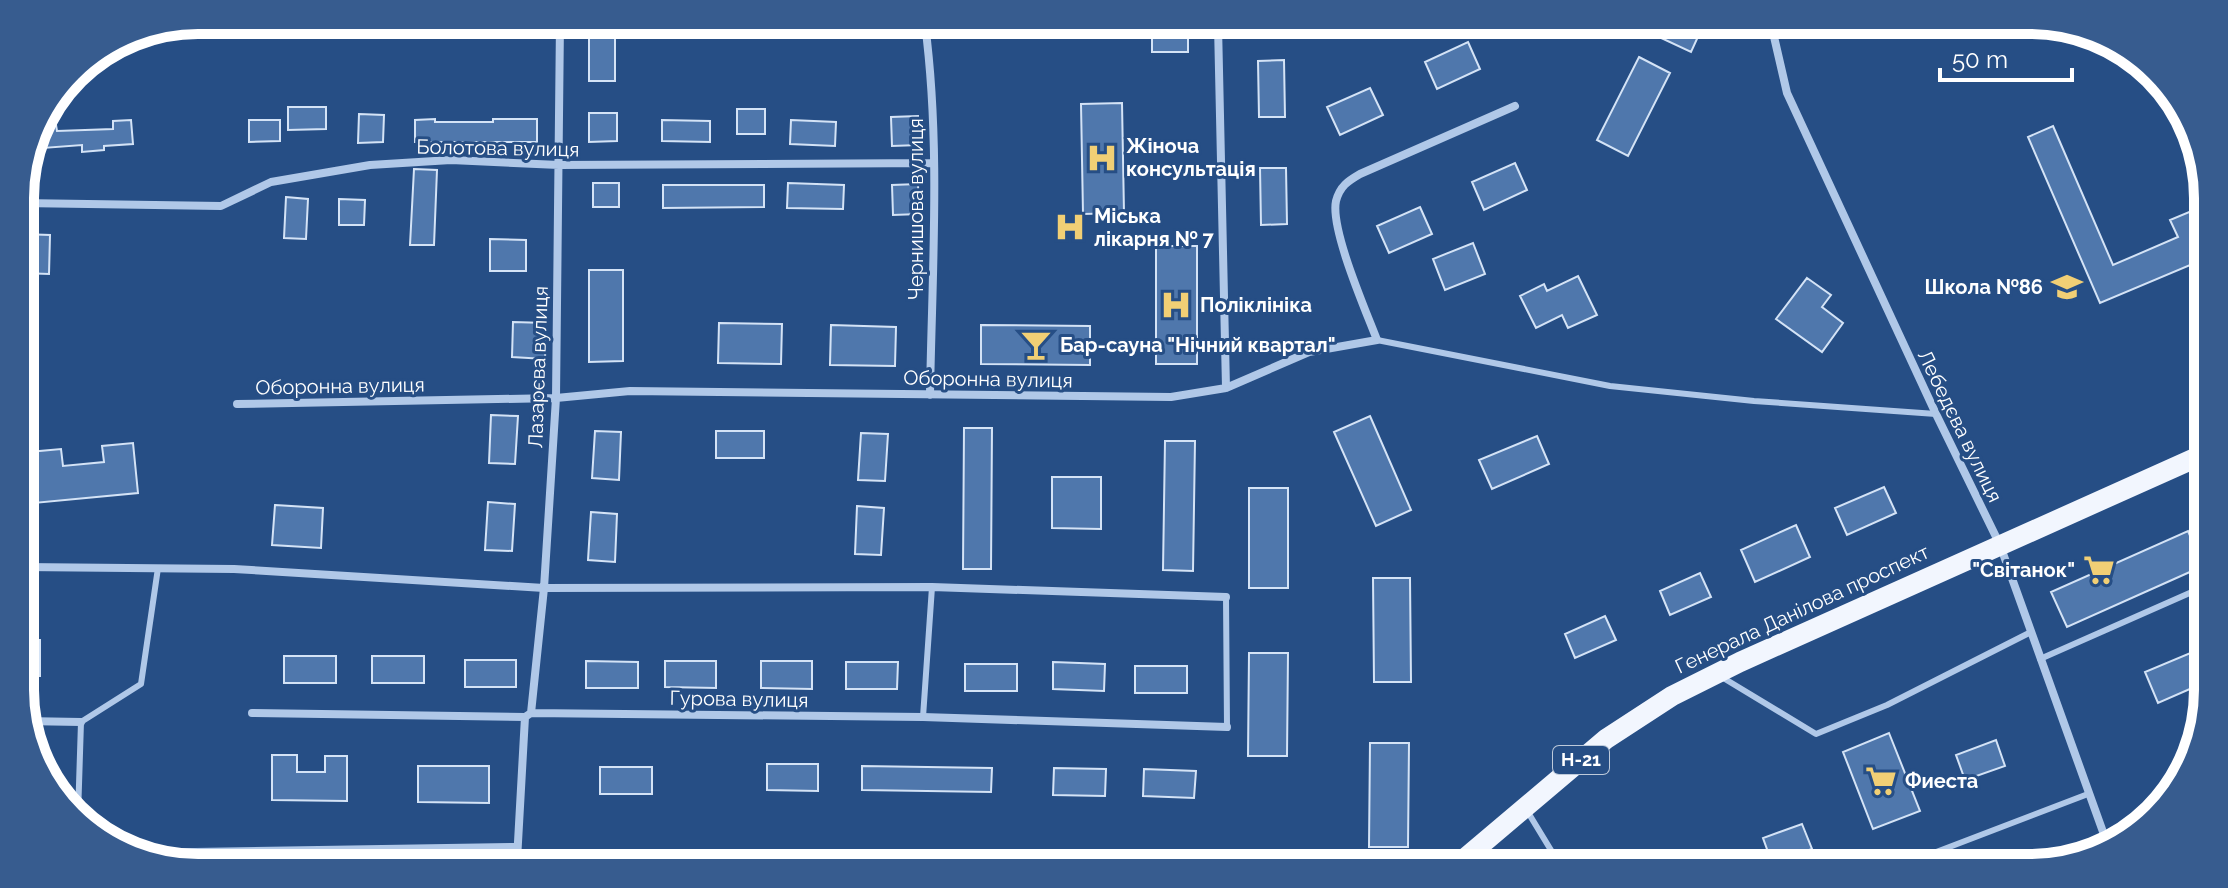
<svg xmlns="http://www.w3.org/2000/svg" width="2228" height="888" viewBox="0 0 2228 888" font-family="Raleway,sans-serif">
  <style>
    .building { fill: #4f77ac; stroke: #d4e3f6; stroke-width: 2 }
    .lines { fill: none; stroke-linecap: round; stroke-linejoin: round }
    .service { stroke: #b0c8e8; stroke-width: 6 }
    .minor { stroke: #b0c8e8; stroke-width: 8 }
    .primary { stroke: #f2f6fe; stroke-width: 20 }
    .labels { text-anchor: middle; stroke-width: 6; stroke-linejoin: round; paint-order: stroke }
    .shield { fill: #264e85; stroke: #becada; stroke-width: 2 }
    .shield-label { font-size: 18px; font-weight: bold; fill: #fff }
    .poi-label { font-size: 20px; font-weight: bold; fill: #fff; stroke: #264e85; text-anchor: start }
    .street-label { font-size: 20px; fill: #fff; stroke: #264e85 }
    .rim { fill: none; stroke: #fff; stroke-width: 10 }
  </style>
  <rect width="100%" height="100%" fill="#264e85"/>
  <path class="building" d="M1152 25H1188V52H1152Z
    M1664 27 1702 28 1691 52 1659 37Z
    M589 31H615V81H589Z
    M1468 42 1480 69 1437 89 1425 62Z
    M1639 57 1670 73 1628 156 1597 140Z
    M1284 60 1285 117H1259L1258 61Z
    M1370 88 1383 115 1340 135 1327 107Z
    M1122 103 1124 213 1083 214 1081 104Z
    M288 107H326V129L288 130Z
    M737 109H765V134H737Z
    M589 113H617V141L589 142Z
    M359 114 384 115 383 142 358 143Z
    M918 116 919 145 892 146 891 117Z
    M435 119V122H493V119H537V142H415V120Z
    M131 120 133 144 104 146V150L82 152V145L30 149 37 126 56 125 57 131 113 129V121Z
    M249 120H280V141L249 142Z
    M662 120 710 121V142L662 141Z
    M791 120 836 122 835 146 790 144Z
    M2053 126 2113 265 2178 237 2170 220 2206 205 2205 299 2190 265 2100 303 2028 137Z
    M1515 163 1527 190 1484 210 1472 182Z
    M1260 168H1286L1287 224 1261 225Z
    M414 169 437 170 434 245H410Z
    M593 183H619V207H593Z
    M788 183 844 185 843 209 787 208Z
    M918 184 919 214 893 215 892 185Z
    M663 185H764V207L663 208Z
    M286 197 308 199 306 239 284 238Z
    M339 199 365 200 364 225H339Z
    M1420 207 1432 234 1389 253 1377 226Z
    M21 234 50 235 49 274 21 273Z
    M490 239 526 240V271H490Z
    M1473 243 1485 274 1445 290 1433 259Z
    M1156 246H1197V364H1156Z
    M589 270H623V361L589 362Z
    M1578 276 1597 315 1568 328 1562 315 1536 328 1520 296 1544 284 1547 291Z
    M1807 278 1831 295 1822 307 1843 323 1822 352 1776 319Z
    M513 322 546 323 545 359 512 357Z
    M719 323 782 324 781 364 718 363Z
    M831 325 896 327 895 366 830 365Z
    M981 325 1090 326V365L981 364Z
    M491 415 518 416 515 464 489 463Z
    M1370 416 1411 510 1376 526 1334 432Z
    M964 428H992L991 569H963Z
    M595 431 621 432 619 480 592 478Z
    M716 431H764V458H716Z
    M861 433 888 434 885 481 858 480Z
    M1537 436 1549 464 1492 489 1479 460Z
    M1165 441H1195L1193 571 1163 570Z
    M133 443 138 493 34 503 29 452 61 449 63 466 104 462 102 446Z
    M1052 477H1101V529L1052 528Z
    M1884 487 1896 513 1847 535 1835 508Z
    M1249 488H1288V588H1249Z
    M488 502 515 504 512 551 485 550Z
    M275 505 323 508 321 548 272 545Z
    M857 506 884 508 881 555 855 554Z
    M591 512 617 514 615 562 588 560Z
    M1796 525 1810 557 1755 582 1741 550Z
    M2188 531 2201 561V567L2067 627 2051 592Z
    M1700 573 1711 597 1670 615 1660 591Z
    M1373 578H1410L1411 682H1374Z
    M1605 616 1616 640 1575 658 1565 634Z
    M23 640H40V676H23Z
    M2200 649 2199 685 2158 703 2145 672Z
    M1249 653H1288L1287 756H1248Z
    M284 656H336V683H284Z
    M372 656H424V683H372Z
    M465 660H516V687H465Z
    M586 661 638 662V688H586Z
    M665 661H716V688L665 687Z
    M761 661H812V689L761 688Z
    M846 662H898L897 689H846Z
    M1053 662 1105 664 1104 691 1053 689Z
    M965 664H1017V691H965Z
    M1135 666H1187V693H1135Z
    M1889 733 1920 811 1873 829 1843 752Z
    M1996 740 2005 766 1965 780 1956 755Z
    M1370 743H1409L1408 847H1369Z
    M272 755H297V772H325V756H347V801L272 800Z
    M767 764H818V791L767 790Z
    M418 766H489V803L418 802Z
    M862 766 992 768 991 792 862 790Z
    M600 767H652V794H600Z
    M1054 768 1106 769 1105 796 1053 795Z
    M1144 769 1196 771 1194 798 1143 796Z
    M1802 824 1812 849 1772 863 1763 838Z"/>
  <g class="lines">
    <path class="service" d="M1377 340 1610 386 1754 401 1936 414
      M1226 597 1227 727
      M2040 659 2201 588
      M1720 676 1816 734 1887 705 2031 632
      M923 717 932 587
      M1526 809 1560 865
      M78 816 81 722 141 684 158 568
      M1897 867 2088 794"/>
    <path class="minor" d="M925 24C941 146 932 272 930 395
      M1218 25 1226 388
      M1772 28 1787 93 1936 414 2000 545 2107 843
      M21 203 221 206 271 182 370 165 451 160 559 165 934 163
      M237 404 556 398 630 391 1171 397 1226 388 1309 352 1377 340C1366 311 1330 229 1336 201 1340 186 1348 181 1360 174L1515 106
      M22 567 234 569 544 588 932 587 1226 597
      M252 713 525 717 531 713 923 717 1227 727
      M531 713 544 588 556 398 560 22
      M23 721 81 722
      M133 853 516 847
      M517 860 525 717"/>
    <path class="primary" d="M1457 865 1606 739 1672 696 1740 662 2202 455"/>
  </g>
  <defs>
    <symbol id="hospital-bare" viewBox="-9 -9 18 18"><path d="M-5-5h3v3.5h4V-5h3V5h-3V1.5h-4V5h-3Z" fill="#f1cf75" stroke="#264e85" stroke-width="2.5" paint-order="stroke"/></symbol>
    <symbol id="school-bare" viewBox="-9 -9 18 18"><path d="M0-5L7-2L0 1L-7-2ZM-4 1L0 2.5L4 1V4Q0 6-4 4Z" fill="#f1cf75" stroke="#264e85" stroke-width="2.5" paint-order="stroke"/></symbol>
    <symbol id="bar-bare" viewBox="-9 -9 18 18"><path d="M-6-5H6L.8 .8V4.5H3.5V6h-7V4.5H-.8V.8Z" fill="#f1cf75" stroke="#264e85" stroke-width="2.5" paint-order="stroke"/></symbol>
    <symbol id="supermarket-bare" viewBox="-9 -9 18 18"><path d="M-6-5.5h2.5l.6 2H6L4.5 2H-2.5L-4.4-4H-6ZM-1.5 3.2a1.3 1.3 0 1 0 .1 0ZM3 3.2a1.3 1.3 0 1 0 .1 0Z" fill="#f1cf75" stroke="#264e85" stroke-width="2.5" paint-order="stroke"/></symbol>
  </defs>
  <g fill-rule="evenodd">
    <use href="#hospital-bare" x="1080" y="136" width="44" height="44"/>
    <use href="#hospital-bare" x="1048" y="205" width="44" height="44"/>
    <use href="#school-bare" x="2045" y="265" width="44" height="44"/>
    <use href="#hospital-bare" x="1154" y="283" width="44" height="44"/>
    <use href="#bar-bare" x="1014" y="323" width="44" height="44"/>
    <use href="#supermarket-bare" x="2077" y="548" width="44" height="44"/>
    <use href="#supermarket-bare" x="1859" y="759" width="44" height="44"/>
  </g>
  <g class="labels">
    <rect class="shield" x="1553" y="746" width="56" height="28" rx="6"/>
    <g class="shield-label">
      <text x="1581" y="766">Н-21</text>
    </g>
    <g class="poi-label">
      <text x="1126" y="153">Жіноча<tspan x="1126" dy="23">консультація</tspan></text>
      <text x="1094" y="223">Міська<tspan x="1094" dy="23">лікарня № 7</tspan></text>
      <text x="2043" y="294" text-anchor="end">Школа №86</text>
      <text x="1200" y="312">Поліклініка</text>
      <text x="1060" y="352">Бар-сауна "Нічний квартал"</text>
      <text x="2075" y="577" text-anchor="end">"Світанок"</text>
      <text x="1905" y="788">Фиеста</text>
    </g>
    <g class="street-label">
      <text transform="translate(498 148) rotate(1)" y="7">Болотова вулиця</text>
      <text transform="translate(916 209) rotate(-90)" y="7">Чернишова вулиця</text>
      <text transform="translate(538 367) rotate(-88)" y="7">Лазарєва вулиця</text>
      <text transform="translate(988 379) rotate(1)" y="7">Оборонна вулиця</text>
      <text transform="translate(340 386) rotate(-1)" y="7">Оборонна вулиця</text>
      <text transform="translate(1960 426) rotate(64)" y="7">Лебедєва вулиця</text>
      <text transform="translate(1802 609) rotate(-25)" y="7">Генерала Данілова проспект</text>
      <text transform="translate(739 699) rotate(1)" y="7">Гурова вулиця</text>
    </g>
  </g>
  <path d="M0 0H2228V888H0ZM198 34H2030A164 164 0 0 1 2194 198V690A164 164 0 0 1 2030 854H198A164 164 0 0 1 34 690V198A164 164 0 0 1 198 34Z" fill="#375c8f" fill-rule="evenodd"/>
  <path class="rim" d="M198 34H2030A164 164 0 0 1 2194 198V690A164 164 0 0 1 2030 854H198A164 164 0 0 1 34 690V198A164 164 0 0 1 198 34Z"/>
  <path d="M1940 68v12h132v-12" fill="none" stroke="#ffffff" stroke-width="4"/>
  <text x="1952" y="68" font-size="24" fill="#ffffff" stroke="#264e85" stroke-width="6" paint-order="stroke">50 m</text>
</svg>
